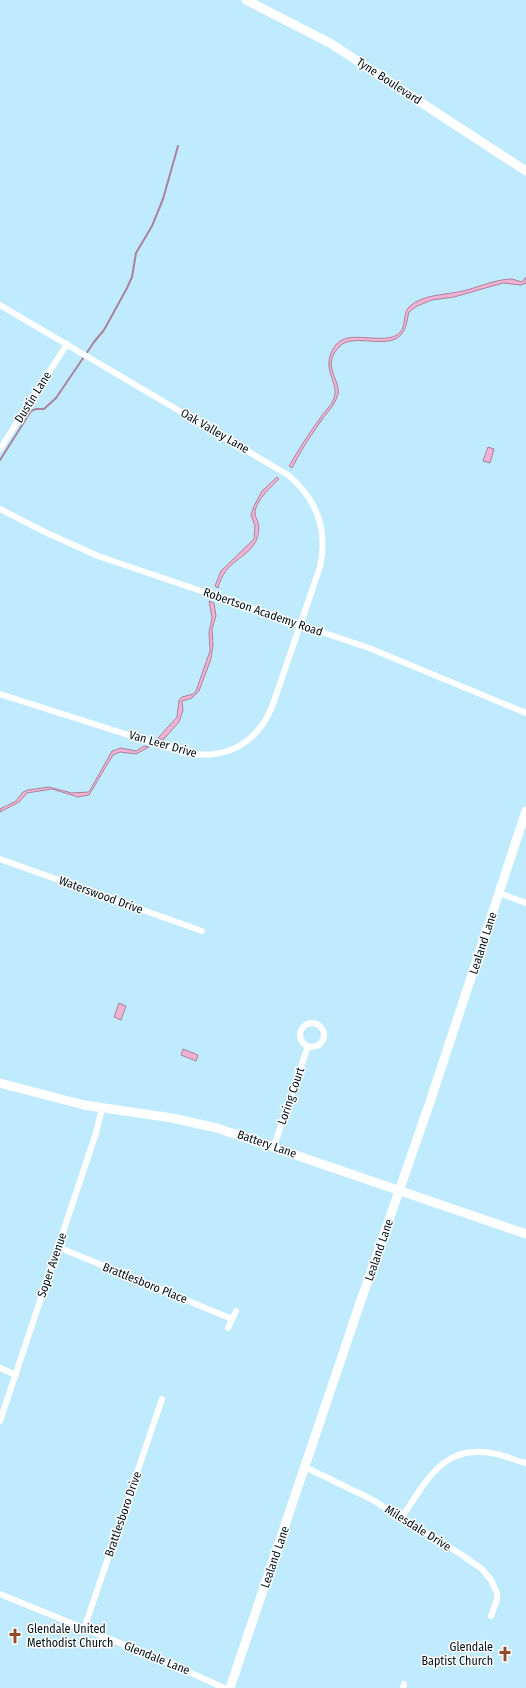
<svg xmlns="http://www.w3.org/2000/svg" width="526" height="1688" viewBox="0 0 526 1688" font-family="'Fira Sans Condensed',sans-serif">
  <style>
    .water { fill: #f1b1d3; stroke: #a9829c }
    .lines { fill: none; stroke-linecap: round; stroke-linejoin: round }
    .stream { stroke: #a9829c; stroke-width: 2 }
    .street { stroke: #fff; stroke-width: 6 }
    .secondary { stroke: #fff; stroke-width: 9 }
    .labels { text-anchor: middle; stroke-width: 3; stroke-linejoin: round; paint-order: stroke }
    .street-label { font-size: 12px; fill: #00131b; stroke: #fff }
    .poi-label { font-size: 12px; fill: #00131b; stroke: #fff; text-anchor: start }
  </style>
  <rect width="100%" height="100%" fill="#c0ebfe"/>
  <path class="water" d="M526 277V283L521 285 503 283 454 297 432 300 417 306 409 312C407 319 407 326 403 332 391 352 354 332 340 346 320 366 341 379 338 394 335 406 326 413 319 424 309 438 300 452 292 468L289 466C299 449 309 433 321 417 325 411 332 405 334 398 340 382 319 369 335 346 346 330 373 342 392 337 409 332 401 315 409 307 422 294 447 295 463 291 479 287 494 280 510 279 514 279 518 281 522 282Z
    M488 447 494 449 490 463 483 461Z
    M277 477 279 479C270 488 255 501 255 514 255 517 258 520 258 523 260 529 258 536 256 541 245 561 226 559 218 588L215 586 221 571 254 539 255 526 251 515 254 506 262 491Z
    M209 601 214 603 216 616 212 629 213 645 211 659 199 691 192 698 182 701 183 710 179 722 163 740 158 738 177 717 179 700 182 697 193 694 196 691 210 651 209 632 212 618Z
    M144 746 149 747 136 754 120 752 113 755 89 795 78 797 52 789 27 793 19 802 0 812V809L16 801 23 792 28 790 49 787 72 793 89 792 112 751 121 748 136 751Z
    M119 1003 126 1006 121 1020 114 1017Z
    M183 1049 198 1055 196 1061 181 1055Z"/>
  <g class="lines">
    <path class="stream" d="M0 460 31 411 36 409H44L56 398 94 342 104 330 127 288 132 277 136 253 152 226 163 199 178 146"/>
    <path class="street" d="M0 305 288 475C317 499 328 530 320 567L272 707C256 745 225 760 185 753L0 694
      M0 449 67 344
      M0 509 45 532 98 556 369 648 526 713
      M0 859 202 931
      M499 893 526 903
      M300 1035a12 12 0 1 1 24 0a12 12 0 1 1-24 0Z
      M274 1146 308 1046
      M58 1247 232 1319
      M228 1328 236 1311
      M0 1368 16 1375
      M0 1421 96 1133 102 1108
      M305 1467 371 1499 459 1553 482 1569 491 1580 497 1593V1600L491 1616
      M402 1517C427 1480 444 1442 496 1454 507 1456 516 1461 526 1463
      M0 1594 176 1666 224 1688
      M84 1629 162 1399
      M403 1688 404 1684"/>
    <path class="secondary" d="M246 0 330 43 526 171
      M0 1083 84 1105 172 1118 217 1128 526 1234
      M230 1688 358 1309 430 1102 526 811"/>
  </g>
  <defs>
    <symbol id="church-bare" viewBox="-9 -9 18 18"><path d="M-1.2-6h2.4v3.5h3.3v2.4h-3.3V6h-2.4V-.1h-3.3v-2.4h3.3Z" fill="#924b26" stroke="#fff" stroke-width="2.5" paint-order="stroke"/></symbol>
  </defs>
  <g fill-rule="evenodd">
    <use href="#church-bare" x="4" y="1625" width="22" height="22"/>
    <use href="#church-bare" x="494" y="1643" width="22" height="22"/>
  </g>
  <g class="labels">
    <g class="street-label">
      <text transform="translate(389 81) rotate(33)" y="4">Tyne Boulevard</text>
      <text transform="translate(33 397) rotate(-58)" y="4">Dustin Lane</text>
      <text transform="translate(215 431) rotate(30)" y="4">Oak Valley Lane</text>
      <text transform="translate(263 612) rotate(19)" y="4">Robertson Academy Road</text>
      <text transform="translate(163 744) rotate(16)" y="4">Van Leer Drive</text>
      <text transform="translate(101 895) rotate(20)" y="4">Waterswood Drive</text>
      <text transform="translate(483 943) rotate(-72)" y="4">Lealand Lane</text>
      <text transform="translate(291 1096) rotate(-71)" y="4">Loring Court</text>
      <text transform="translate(267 1144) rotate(19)" y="4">Battery Lane</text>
      <text transform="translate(379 1250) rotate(-71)" y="4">Lealand Lane</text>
      <text transform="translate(52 1265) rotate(-71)" y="4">Soper Avenue</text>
      <text transform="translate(145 1283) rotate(22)" y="4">Brattlesboro Place</text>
      <text transform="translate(123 1514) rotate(-71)" y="4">Brattlesboro Drive</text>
      <text transform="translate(418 1528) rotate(32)" y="4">Milesdale Drive</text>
      <text transform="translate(275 1557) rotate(-71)" y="4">Lealand Lane</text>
      <text transform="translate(157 1658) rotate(22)" y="4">Glendale Lane</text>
    </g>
    <g class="poi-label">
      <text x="27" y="1633">Glendale United<tspan x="27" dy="14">Methodist Church</tspan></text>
      <text x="493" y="1651" text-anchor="end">Glendale<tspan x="493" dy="14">Baptist Church</tspan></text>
    </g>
  </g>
</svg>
